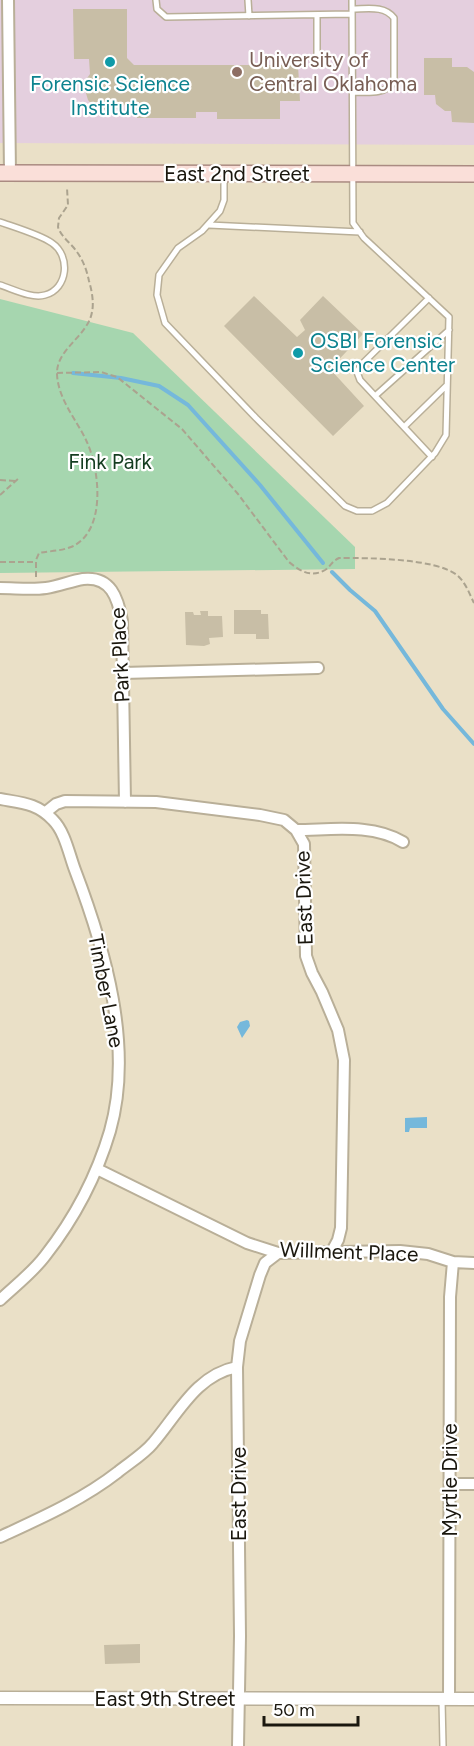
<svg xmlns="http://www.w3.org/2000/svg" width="474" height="1746" viewBox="0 0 474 1746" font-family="Figtree,sans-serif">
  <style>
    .education { fill: #e4cfde }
    .green { fill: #a6d6af }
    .water { fill: #75b8db }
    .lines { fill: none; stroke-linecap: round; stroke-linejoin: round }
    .stream { stroke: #75b8db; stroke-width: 4 }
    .building { fill: #c8bea6 }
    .service-casing { stroke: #b9af98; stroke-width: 8 }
    .minor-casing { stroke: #b9af98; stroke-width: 14 }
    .tertiary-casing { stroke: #b9af98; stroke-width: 15 }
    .primary-casing { stroke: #aa8b82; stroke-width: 18 }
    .path { stroke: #aba38f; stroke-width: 2; stroke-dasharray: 6 3; stroke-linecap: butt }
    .service { stroke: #fff; stroke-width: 5 }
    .minor { stroke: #fff; stroke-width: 10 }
    .tertiary { stroke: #fff; stroke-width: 12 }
    .primary { stroke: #fadfd9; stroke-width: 15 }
    .culture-dot { fill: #0f9aa8; stroke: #fff; stroke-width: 2 }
    .education-dot { fill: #8d6e63; stroke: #fff; stroke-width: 2 }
    .labels { text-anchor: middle; stroke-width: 4.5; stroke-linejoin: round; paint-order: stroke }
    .education-label { font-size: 21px; fill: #785e54; stroke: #fff; text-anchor: start }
    .culture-label { font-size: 21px; fill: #0d838f; stroke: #fff }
    .street-label { font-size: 21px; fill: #1a170e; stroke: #fff }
    .park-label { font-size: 21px; fill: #143d20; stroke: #fff }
  </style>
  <rect width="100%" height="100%" fill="#eae0c7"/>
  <path class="education" d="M0 0H474V145L0 143Z"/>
  <path class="green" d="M0 299 133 333 355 547V569L0 573Z"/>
  <path class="water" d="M247 1020 249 1021 250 1026 242 1038 237 1027 240 1022Z
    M427 1117V1128H410L409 1132H405V1118Z"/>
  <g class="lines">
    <path class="stream" d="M73 373 121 378 159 386 188 405 260 485 323 563
      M332 572 350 590 375 611 443 709 474 744"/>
  </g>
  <path class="building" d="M73 9H127V58L134 65H298L300 101H280V119H217V112H196V118H137L136 105H125L111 111 94 107 88 100 85 90V81L90 74 89 59H74Z
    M424 58H452V67H467L474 72V123L452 122 451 111H445L436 104 435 95H424Z
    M254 296 297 337 305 330 300 320 323 296 363 334 330 369 364 406 333 436 224 326Z
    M234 610H261V614H268L269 639H256V634H234Z
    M200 611H208V616H222L223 637 209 638 210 644 204 646 186 645 185 612H193L194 615H201Z
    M140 1644V1663L105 1664 104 1645Z"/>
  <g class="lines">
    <defs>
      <path id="service" d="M156 0 157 9 166 17 352 14
        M248 0 249 16
        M352 9C367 9 384 5 394 18V82C385 95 367 92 352 92
        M317 15V57
        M224 176V200L220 211 202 231 178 248 159 275 157 295 165 323 256 418 345 506 357 511H372L387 503 435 453 446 435 449 317 364 238 353 223 352 0
        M0 222C14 227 41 235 52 243 71 256 68 289 45 295 32 299 13 289 0 285
        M209 225 360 232
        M429 298 361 365 357 372 360 380 432 457
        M375 396 449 330
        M404 427 447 385
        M442 1700 443 1746"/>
      <path id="minor" d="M8 0 10 173
        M0 588C15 588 31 590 46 588 59 586 71 581 83 579 111 576 118 598 122 621L125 802
        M123 673 318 668
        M0 799C22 803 37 803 53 820 65 832 69 854 75 870 105 949 134 1047 110 1131 97 1175 74 1219 45 1256 33 1272 15 1286 0 1300
        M46 812 56 804 65 801 156 802 260 815 284 820 296 830 304 844 306 956 312 973 322 992 338 1030 344 1060 341 1228 338 1240 331 1253
        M296 830C330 830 372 823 403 842
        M97 1169 247 1243 278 1253 400 1251 428 1254 453 1262 474 1263
        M450 1484H474
        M0 1537C41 1518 82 1500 118 1472 129 1463 144 1454 153 1443 178 1414 196 1375 237 1367
        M449 1699 450 1297 453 1262
        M238 1746 240 1636 237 1367 240 1341 260 1275 265 1263 278 1253"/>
      <path id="tertiary" d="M0 1698 474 1699"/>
      <path id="primary" d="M0 173 474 174"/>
    </defs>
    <use href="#service" class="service-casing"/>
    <use href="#minor" class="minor-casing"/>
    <use href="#tertiary" class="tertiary-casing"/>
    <use href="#primary" class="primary-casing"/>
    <path class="path" d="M57 373 101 372 117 377 182 429 238 494 289 562C300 571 311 578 325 570 331 566 331 562 339 558 369 558 434 558 457 575 466 583 469 593 474 603
      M0 480 15 481
      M0 495 19 478
      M0 562H36
      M36 577V560L39 553C49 551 61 551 71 547 107 532 100 469 86 440 76 419 58 399 57 374 56 349 88 336 92 312 94 303 92 291 89 281 87 271 83 260 77 252 71 243 61 237 58 227L59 218 68 205 67 188"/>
    <use href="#service" class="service"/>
    <use href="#minor" class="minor"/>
    <use href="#tertiary" class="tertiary"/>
    <use href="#primary" class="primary"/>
  </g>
  <g class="culture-dot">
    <circle cx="110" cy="62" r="6"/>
    <circle cx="298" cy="353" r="6"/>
  </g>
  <circle class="education-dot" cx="237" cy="72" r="6"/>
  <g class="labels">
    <g class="education-label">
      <text x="249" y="67">University of<tspan x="249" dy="24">Central Oklahoma</tspan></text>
    </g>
    <g class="culture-label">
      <text x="110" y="91">Forensic Science<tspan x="110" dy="24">Institute</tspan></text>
      <text x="310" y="348" text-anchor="start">OSBI Forensic<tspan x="310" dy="24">Science Center</tspan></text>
    </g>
    <g class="street-label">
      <text x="237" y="181">East 2nd Street</text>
      <text transform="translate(120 655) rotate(-93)" y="7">Park Place</text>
      <text transform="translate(304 898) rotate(-92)" y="7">East Drive</text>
      <text transform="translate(106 991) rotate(79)" y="7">Timber Lane</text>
      <text transform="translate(349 1252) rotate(2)" y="7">Willment Place</text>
      <text transform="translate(450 1480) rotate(-90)" y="7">Myrtle Drive</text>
      <text transform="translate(239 1494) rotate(-90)" y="7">East Drive</text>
      <text x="165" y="1706">East 9th Street</text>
    </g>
    <g class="park-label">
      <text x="110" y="469">Fink Park</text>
    </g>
  </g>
  <path d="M264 1716v9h94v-9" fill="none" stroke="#1a170e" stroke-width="3"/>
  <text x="273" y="1716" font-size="18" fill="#1a170e" stroke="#ffffff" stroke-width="4.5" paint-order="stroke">50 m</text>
</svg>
